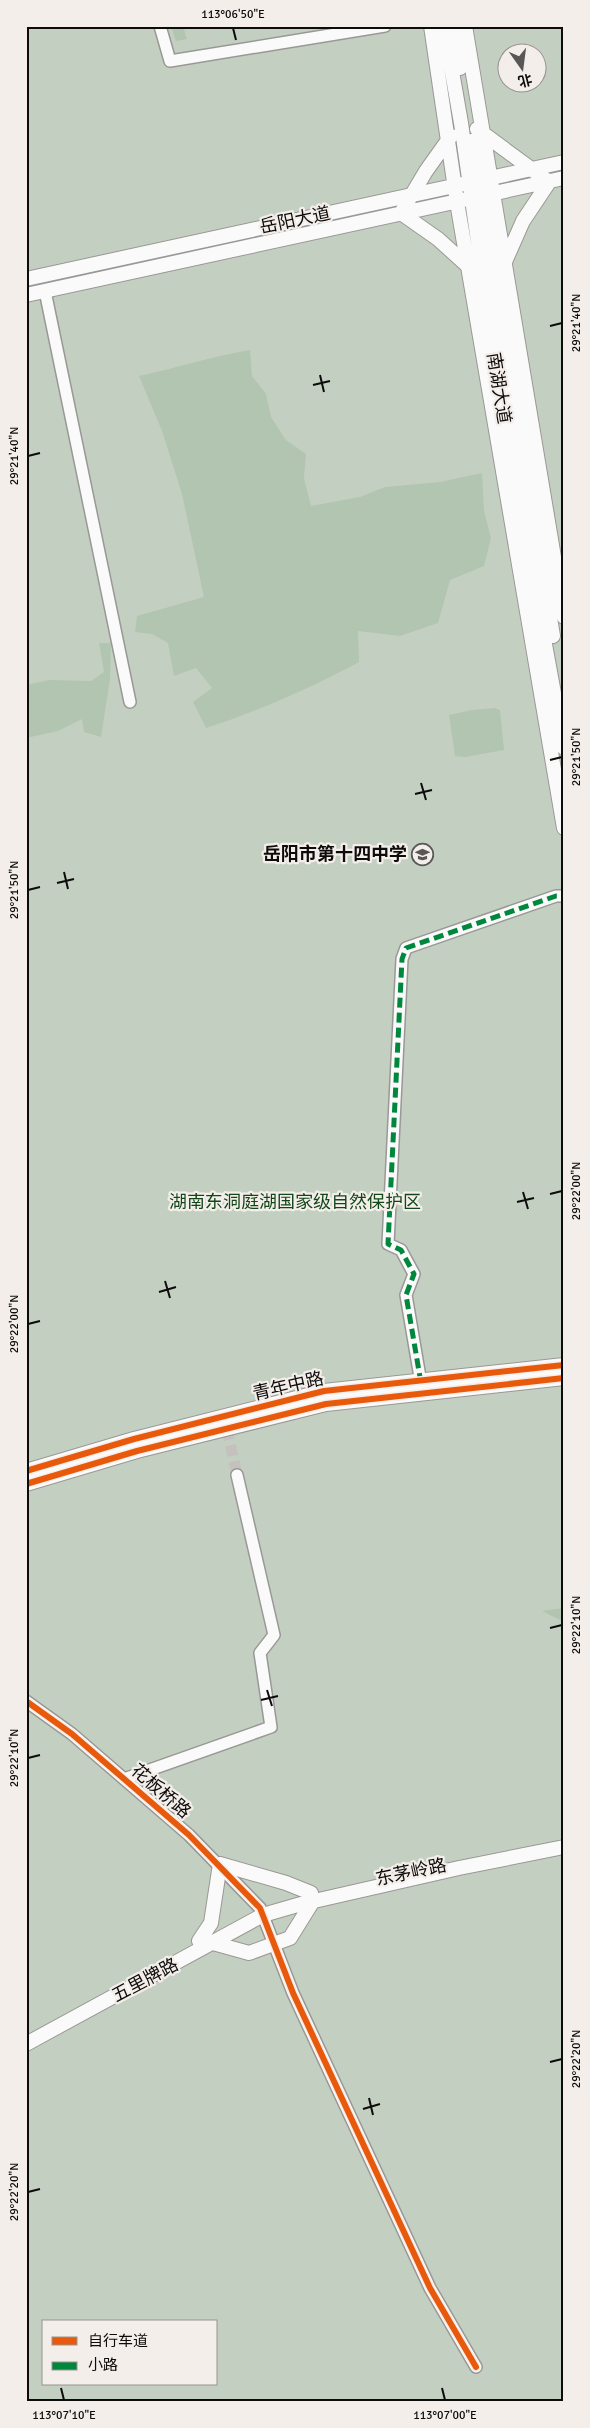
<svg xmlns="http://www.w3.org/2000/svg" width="590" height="2428" viewBox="0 0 590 2428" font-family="Signika,'Noto Sans SC',sans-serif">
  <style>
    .green { fill: #c3d0c1; fill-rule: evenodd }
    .forest { fill: #b2c5b1 }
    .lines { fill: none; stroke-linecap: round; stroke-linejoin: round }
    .minor-tunnel { stroke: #c4c1bf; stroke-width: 11; stroke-dasharray: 11 5.5; stroke-linecap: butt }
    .minor-casing { stroke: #9a9896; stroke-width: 14 }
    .major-casing { stroke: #9a9896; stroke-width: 16 }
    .minor { stroke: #fbfafa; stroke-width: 11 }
    .major { stroke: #fbfafa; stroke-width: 14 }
    .quiet { stroke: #00873e; stroke-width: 5; stroke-dasharray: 10 5; stroke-linecap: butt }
    .cycleway-casing { stroke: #f4eeea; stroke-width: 9 }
    .cycleway { stroke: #e8590c; stroke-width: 6 }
    .ticks { fill: none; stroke: #0d0c0b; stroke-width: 2 }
    .labels { text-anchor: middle; stroke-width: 4.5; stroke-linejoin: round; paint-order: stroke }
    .street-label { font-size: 18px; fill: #0d0c0b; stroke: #f4eeea }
    .poi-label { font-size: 18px; font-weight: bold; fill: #0d0c0b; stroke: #f4eeea; text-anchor: end }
    .park-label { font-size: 18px; fill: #114718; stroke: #f4eeea }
    .neatline { fill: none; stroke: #0d0c0b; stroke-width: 2 }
    .ticks-label { font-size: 12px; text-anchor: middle; fill: #0d0c0b }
  </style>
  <rect width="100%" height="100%" fill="#e4e1df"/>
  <path class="green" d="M26 26H564V2402H26ZM508 52H538V82H508ZM44 2322H216V2384H44Z"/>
  <path class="forest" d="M171 26H183L187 39 176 41Z
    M250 350 252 376 266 394 271 417 286 440 306 454 304 478 311 506 360 497 385 487 440 482 482 473 484 511 491 538 484 566 450 580 438 623 400 636 358 631 359 662C310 688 259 711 206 728L193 702 212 688 196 668 174 676 168 643 152 634 135 632 137 616 204 597 182 494 162 431 139 376C177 368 213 356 250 350Z
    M99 643H111L110 679 101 737 84 732 82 719 58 731 26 738V685L49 680 91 681 104 672Z
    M495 708 500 710 504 750 465 757 455 756 449 715 472 710Z
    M564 1608V1622L542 1611Z"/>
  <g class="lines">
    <path class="minor-tunnel" d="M227 1429 237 1475"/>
    <defs>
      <path id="minor" d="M160 26 170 61 385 26
        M45 291 130 702
        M422 1389 406 1295 414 1274 401 1250 388 1244 402 959 406 948 556 896H564
        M26 1701 72 1734 189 1835 260 1908 293 1993 430 2288 476 2367
        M124 1779 271 1727 260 1653 274 1635 237 1475"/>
      <path id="major" d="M431 26 457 202 564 828
        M444 26 461 123 503 415 564 748
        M454 26 460 68
        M465 26 564 617
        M477 129 549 182 523 221 504 264
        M451 136 426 171 401 213 438 239 469 267
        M472 141 553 636
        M26 279 564 162
        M26 295 564 178
        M26 1471 134 1439 324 1391 564 1365
        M26 1484 137 1451 326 1404 564 1378
        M199 1941 211 1923 220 1864 286 1883 311 1893
        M213 1943 249 1953 290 1938 313 1901
        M26 2044 263 1915 301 1904 459 1868 564 1847"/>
    </defs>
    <use href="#minor" class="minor-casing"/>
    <use href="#major" class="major-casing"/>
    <use href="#minor" class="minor"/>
    <use href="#major" class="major"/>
    <path class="quiet" d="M421 1383 406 1295 414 1274 401 1250 388 1244 402 959 406 948 556 896H564"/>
    <defs>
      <path id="cycleway" d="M26 1471 134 1439 324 1391 564 1365
        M26 1484 137 1451 326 1404 564 1378
        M26 1701 72 1734 189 1835 260 1908 293 1993 430 2288 476 2367"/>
    </defs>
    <use href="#cycleway" class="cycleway-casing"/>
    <use href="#cycleway" class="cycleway"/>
  </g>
  <path class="ticks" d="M233 28 236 40M550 326 562 323M320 375 324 392M313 385 330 381M28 456 40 453M550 760 562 757M421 783 426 800M415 794 432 790M64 872 68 889M57 883 74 879M28 890 40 887M523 1192 528 1209M550 1194 562 1191M517 1202 534 1198M165 1281 170 1298M159 1292 176 1287M28 1324 40 1321M550 1628 562 1625M267 1690 272 1706M261 1700 278 1696M28 1758 40 1755M550 2062 562 2059M369 2098 373 2115M363 2109 380 2104M28 2192 40 2189M61 2388 64 2400M442 2388 445 2400"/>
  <defs>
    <symbol id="school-ring" viewBox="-11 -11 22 22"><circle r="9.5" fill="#f4eeea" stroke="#585755" stroke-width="1.5"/><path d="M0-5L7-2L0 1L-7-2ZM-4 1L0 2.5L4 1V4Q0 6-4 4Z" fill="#585755"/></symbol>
  </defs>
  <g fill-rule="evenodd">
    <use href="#school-ring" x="410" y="842" width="25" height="25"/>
  </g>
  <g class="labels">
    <g class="street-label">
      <text transform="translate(295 220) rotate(-12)" y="6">岳阳大道</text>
      <text transform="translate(499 388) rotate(81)" y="6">南湖大道</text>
      <text transform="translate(288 1386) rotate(-13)" y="6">青年中路</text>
      <text transform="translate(161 1791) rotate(41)" y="6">花板桥路</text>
      <text transform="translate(411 1872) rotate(-12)" y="6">东茅岭路</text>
      <text transform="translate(145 1980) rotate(-28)" y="6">五里牌路</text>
    </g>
    <g class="poi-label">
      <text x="407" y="860">岳阳市第十四中学</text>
    </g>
    <g class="park-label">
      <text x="295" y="1208">湖南东洞庭湖国家级自然保护区</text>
    </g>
  </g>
  <rect width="590" height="2428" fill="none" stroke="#f4eeea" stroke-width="55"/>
  <rect x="42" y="2320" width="175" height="65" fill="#f4eeea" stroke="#989491"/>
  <rect x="52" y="2337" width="25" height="8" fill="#e8590c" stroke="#989491"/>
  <text x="88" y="2346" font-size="15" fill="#0d0c0b">自行车道</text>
  <rect x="52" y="2362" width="25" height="8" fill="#00873e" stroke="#989491"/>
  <text x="88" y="2370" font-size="15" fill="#0d0c0b">小路</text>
  <g transform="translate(522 68) rotate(166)"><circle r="24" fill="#f4eeea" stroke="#989491"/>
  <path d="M0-4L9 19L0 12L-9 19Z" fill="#585755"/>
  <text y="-8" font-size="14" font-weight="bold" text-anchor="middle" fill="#0d0c0b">北</text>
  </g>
  <rect x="28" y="28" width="534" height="2372" class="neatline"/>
  <g class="ticks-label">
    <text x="233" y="18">113°06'50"E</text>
    <text transform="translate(576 323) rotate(-90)" y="4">29°21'40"N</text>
    <text transform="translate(14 456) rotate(-90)" y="4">29°21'40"N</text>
    <text transform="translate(576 757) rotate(-90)" y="4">29°21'50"N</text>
    <text transform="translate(14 890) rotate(-90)" y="4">29°21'50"N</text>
    <text transform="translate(576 1191) rotate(-90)" y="4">29°22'00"N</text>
    <text transform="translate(14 1324) rotate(-90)" y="4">29°22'00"N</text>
    <text transform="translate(576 1625) rotate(-90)" y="4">29°22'10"N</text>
    <text transform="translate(14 1758) rotate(-90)" y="4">29°22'10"N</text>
    <text transform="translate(576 2059) rotate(-90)" y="4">29°22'20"N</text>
    <text transform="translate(14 2192) rotate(-90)" y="4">29°22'20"N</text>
    <text x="64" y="2419">113°07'10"E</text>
    <text x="445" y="2419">113°07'00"E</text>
  </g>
</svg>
